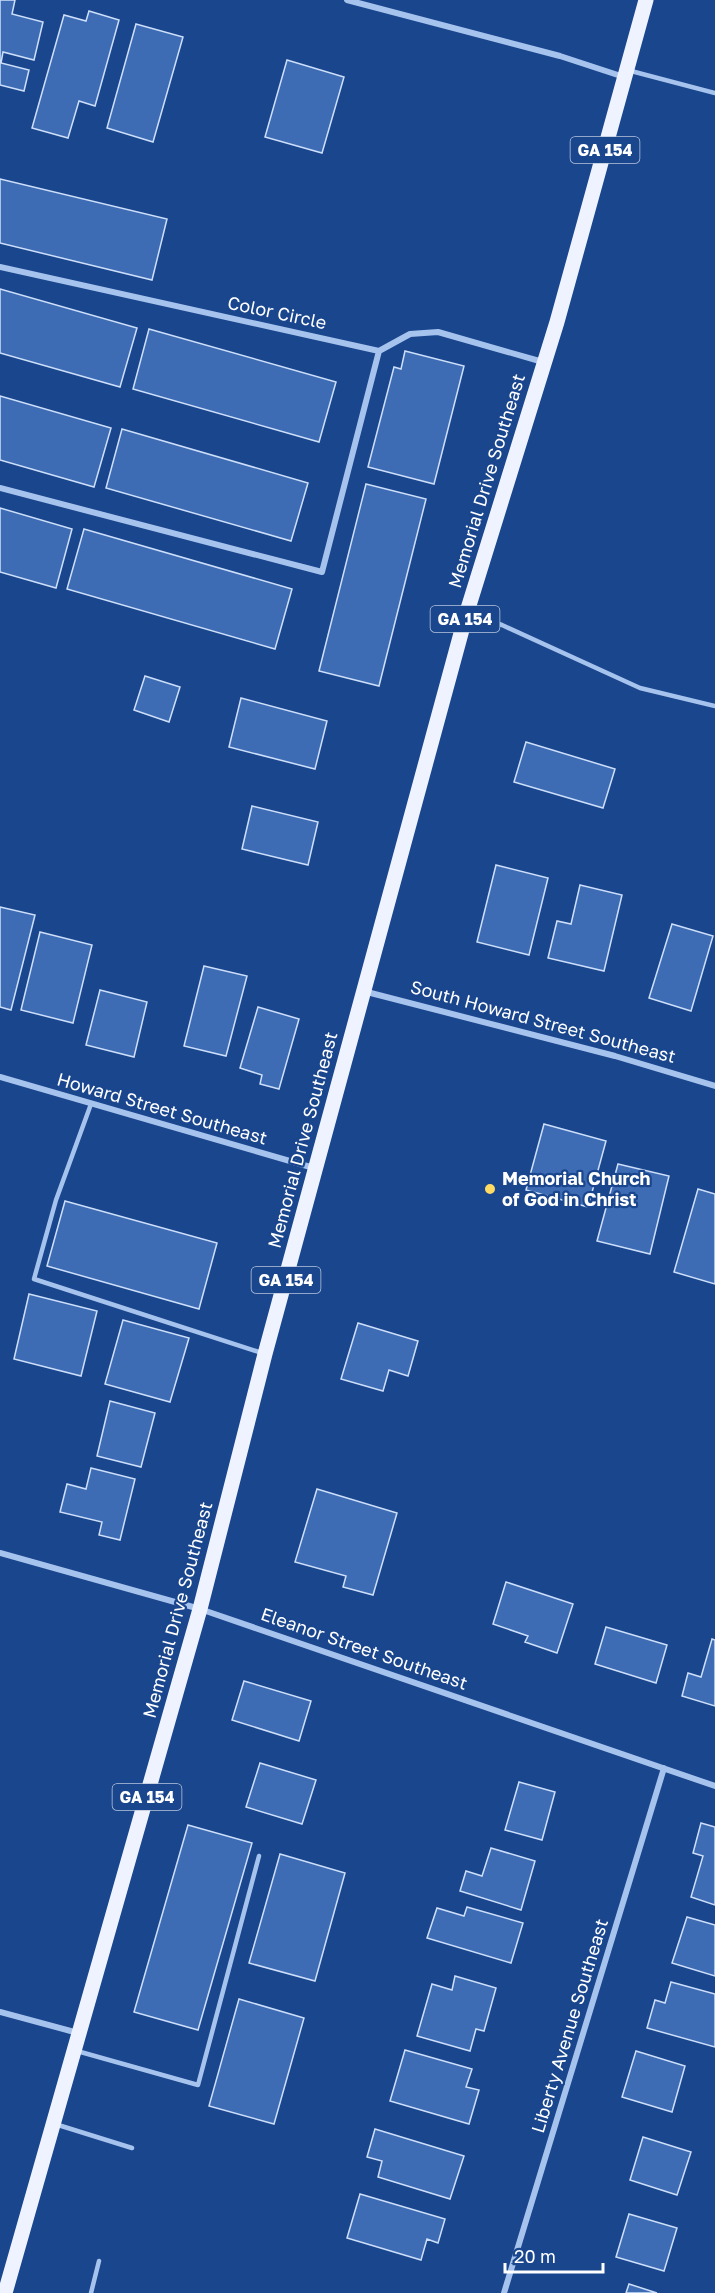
<svg xmlns="http://www.w3.org/2000/svg" width="715" height="2293" viewBox="0 0 715 2293" font-family="'Golos Text',sans-serif">
  <style>
    .building { fill: #3e6cb4; stroke: #cddffa; stroke-width: 1.5 }
    .lines { fill: none; stroke-linecap: round; stroke-linejoin: round }
    .lane { stroke: #a6c3ee; stroke-width: 4.5 }
    .street { stroke: #a6c3ee; stroke-width: 6 }
    .primary { stroke: #eef3ff; stroke-width: 15 }
    .poi-dot { fill: #ffdb64; stroke: #1a468e; stroke-width: 2 }
    .labels { text-anchor: middle; stroke-width: 4.5; stroke-linejoin: round; paint-order: stroke }
    .shield { fill: #1a468e; stroke: #bac8dd; stroke-width: 1.5 }
    .shield-label { font-size: 16px; font-weight: bold; fill: #fff }
    .street-label { font-size: 18px; fill: #fff; stroke: #1a468e }
    .poi-label { font-size: 18px; font-weight: bold; fill: #fff; stroke: #1a468e; text-anchor: start }
  </style>
  <rect width="100%" height="100%" fill="#1a468e"/>
  <path class="building" d="M0 0H15L12 14 43 22 34 60 3 52 1 63 29 70 24 91 0 85Z
    M89 11 119 20 95 106 79 101 68 138 32 128 64 15 86 21Z
    M136 24 183 37 153 142 107 128Z
    M287 60 344 77 322 153 265 137Z
    M0 179 167 219 152 280 0 243Z
    M0 289 137 328 120 387 0 353Z
    M149 329 336 382 319 442 133 389Z
    M405 351 464 366 434 484 368 467 394 367 401 369Z
    M0 396 111 428 94 487 0 460Z
    M122 429 308 483 291 541 106 488Z
    M366 484 426 499 379 686 319 671Z
    M0 508 72 529 56 588 0 572Z
    M84 529 292 589 275 649 67 589Z
    M145 676 180 687 169 722 134 710Z
    M241 698 327 721 315 769 229 747Z
    M526 742 615 769 603 808 514 782Z
    M252 806 318 822 308 865 242 849Z
    M496 865 548 878 529 955 477 942Z
    M580 885 622 895 604 971 548 958 557 921 571 924Z
    M0 907 35 915 11 1010 0 1007Z
    M672 924 713 936 691 1011 649 998Z
    M40 932 92 945 73 1023 21 1010Z
    M204 966 247 976 226 1056 184 1046Z
    M100 990 147 1002 134 1057 86 1045Z
    M258 1007 299 1019 279 1089 260 1084 262 1075 240 1068Z
    M544 1124 606 1141 588 1207 526 1190Z
    M618 1164 669 1176 650 1254 597 1241Z
    M698 1189 715 1194V1284L674 1272Z
    M65 1201 217 1243 199 1309 47 1266Z
    M29 1294 97 1311 81 1376 14 1359Z
    M123 1320 189 1338 170 1402 105 1384Z
    M358 1323 418 1341 408 1376 389 1370 383 1391 341 1379Z
    M110 1401 155 1413 141 1467 97 1456Z
    M91 1468 135 1479 120 1540 99 1535 102 1522 60 1512 67 1484 86 1489Z
    M317 1489 397 1513 373 1595 343 1587 346 1576 295 1562Z
    M506 1582 573 1604 557 1653 525 1642 528 1636 493 1624Z
    M606 1627 667 1645 656 1683 595 1664Z
    M712 1639 715 1640V1706L682 1696 688 1673 701 1677Z
    M244 1681 311 1701 299 1741 232 1720Z
    M260 1763 316 1780 302 1824 246 1807Z
    M519 1782 555 1792 542 1840 505 1830Z
    M701 1823 715 1827V1905L691 1897 703 1856 693 1853Z
    M188 1825 252 1843 198 2030 134 2012Z
    M491 1848 535 1861 521 1910 460 1891 466 1871 482 1876Z
    M280 1854 345 1873 315 1981 249 1963Z
    M467 1907 523 1923 511 1963 427 1938 437 1908 464 1916Z
    M687 1917 715 1925V1976L672 1963Z
    M455 1976 496 1988 484 2031 476 2029 470 2051 417 2036 432 1984 452 1990Z
    M671 1982 715 1994V2047L647 2028 655 2000 665 2003Z
    M239 1999 304 2018 274 2124 209 2106Z
    M405 2050 472 2069 466 2087 479 2090 469 2124 390 2101Z
    M636 2051 685 2066 672 2112 622 2097Z
    M375 2129 464 2156 450 2199 378 2177 382 2161 367 2157Z
    M643 2137 691 2152 677 2195 630 2180Z
    M360 2194 445 2219 438 2243 427 2239 421 2260 347 2238Z
    M629 2214 677 2228 664 2271 616 2257Z
    M629 2284 657 2293H626Z"/>
  <g class="lines">
    <path class="lane" d="M631 71 715 93
      M469 615 502 625 640 688 715 706
      M91 1104 56 1200 34 1279 262 1353
      M77 2051 198 2085 259 1856
      M55 2124 132 2148
      M91 2293 99 2261"/>
    <path class="street" d="M347 0 560 56 624 77
      M0 267 379 351 410 334 438 332 543 362
      M0 488 322 572 379 351
      M363 991 615 1056 715 1086
      M0 1077 314 1168
      M0 1553 200 1609 715 1786
      M0 2012 78 2033
      M504 2293 664 1768"/>
    <path class="primary" d="M5 2293 200 1609 265 1354 466 615 557 322 646 0"/>
  </g>
  <circle class="poi-dot" cx="490" cy="1189" r="6"/>
  <g class="labels">
    <g class="shield">
      <rect x="570.5" y="137" width="69" height="26" rx="4.5"/>
      <rect x="430.5" y="606" width="69" height="26" rx="4.5"/>
      <rect x="251.5" y="1267" width="69" height="26" rx="4.5"/>
      <rect x="112.5" y="1784" width="69" height="26" rx="4.5"/>
    </g>
    <g class="shield-label">
      <text x="605" y="156">GA 154</text>
      <text x="465" y="625">GA 154</text>
      <text x="286" y="1286">GA 154</text>
      <text x="147" y="1803">GA 154</text>
    </g>
    <g class="street-label">
      <text transform="translate(277 313) rotate(12)" y="6">Color Circle</text>
      <text transform="translate(487 481) rotate(-73)" y="6">Memorial Drive Southeast</text>
      <text transform="translate(543 1022) rotate(15)" y="6">South Howard Street Southeast</text>
      <text transform="translate(162 1109) rotate(16)" y="6">Howard Street Southeast</text>
      <text transform="translate(303 1140) rotate(-75)" y="6">Memorial Drive Southeast</text>
      <text transform="translate(178 1610) rotate(-75)" y="6">Memorial Drive Southeast</text>
      <text transform="translate(364 1649) rotate(19)" y="6">Eleanor Street Southeast</text>
      <text transform="translate(570 2026) rotate(-73)" y="6">Liberty Avenue Southeast</text>
    </g>
    <g class="poi-label">
      <text x="502" y="1185">Memorial Church<tspan x="502" dy="21">of God in Christ</tspan></text>
    </g>
  </g>
  <path d="M505 2263v9h98v-9" fill="none" stroke="#ffffff" stroke-width="3"/>
  <text x="514" y="2263" font-size="18" fill="#ffffff" stroke="#1a468e" stroke-width="4.5" paint-order="stroke">20 m</text>
</svg>
